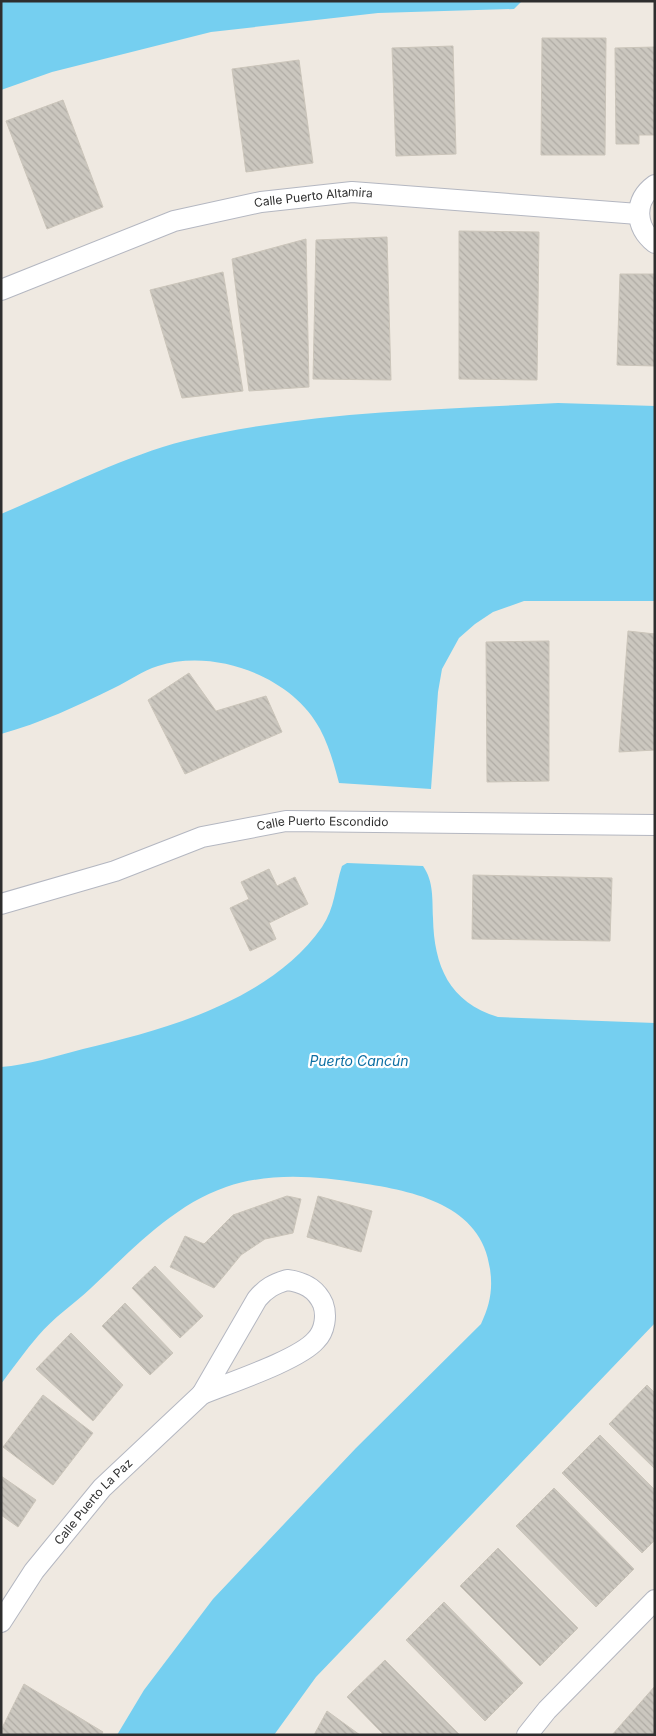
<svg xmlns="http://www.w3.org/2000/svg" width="656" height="1736" viewBox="0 0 656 1736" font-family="Inter,sans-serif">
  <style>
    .water { fill: #75cff0 }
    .building { fill: url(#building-back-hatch); stroke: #cbc5ba }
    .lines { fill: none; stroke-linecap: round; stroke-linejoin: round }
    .minor-casing { stroke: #b4b7c1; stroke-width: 22 }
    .minor { stroke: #fff; stroke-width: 20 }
    .labels { text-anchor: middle; stroke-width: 4.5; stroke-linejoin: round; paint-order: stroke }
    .street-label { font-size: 12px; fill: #2e2e2e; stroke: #fff }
    .water-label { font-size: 14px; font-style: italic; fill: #0d6fa3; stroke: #fff }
  </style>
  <defs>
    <pattern id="building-back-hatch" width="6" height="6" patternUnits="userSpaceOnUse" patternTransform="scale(1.25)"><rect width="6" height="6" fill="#cbc7bf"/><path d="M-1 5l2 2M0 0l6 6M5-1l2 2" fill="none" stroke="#afaba4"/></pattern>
  </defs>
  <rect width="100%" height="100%" fill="#efe9e1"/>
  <path class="water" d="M1 1H522L514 9 378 13 211 32 52 72 1 90Z
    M558 403 655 406V601H524L493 612 475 624 459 638 442 669 438 692 431 789 339 783C334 764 329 746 320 729 292 676 214 648 158 666 142 671 129 681 114 688 77 706 41 723 1 734V514C58 490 125 456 184 441 306 411 433 410 558 403Z
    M347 863 423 866C434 882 432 899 433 918 434 966 449 1002 498 1017L655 1023V1323L316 1677 274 1735H117L144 1690 213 1599 356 1448 481 1324C490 1305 493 1289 490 1269 482 1205 414 1191 360 1183 316 1176 270 1172 226 1187 173 1205 131 1251 91 1288 74 1304 53 1318 38 1336 25 1351 13 1368 1 1384V1067C28 1065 56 1056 83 1049 167 1029 270 1001 322 927 335 908 335 887 342 866Z"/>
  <path class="building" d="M542 38H606L605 155H541Z
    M453 46 456 154 396 156 392 48Z
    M655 47V135H639V144H616L615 48Z
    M299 60 313 163 246 172 232 69Z
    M63 100 103 207 47 229 6 121Z
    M459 231 539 232 537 380 459 379Z
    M387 237 391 380 313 379 316 240Z
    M306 239 309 387 249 391 232 259Z
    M223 272 243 391 182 398 150 290Z
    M620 274H655V366L617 365Z
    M628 631 655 634V750L619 752Z
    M549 641V781L487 782 486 642Z
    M189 673 216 711 266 696 282 732 185 774 148 700Z
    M269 869 277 886 295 877 308 904 269 923 276 939 250 951 230 908 249 899 241 882Z
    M473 875 612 878 610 941 472 939Z
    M287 1196 301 1199 293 1233 265 1239 241 1255 214 1288 170 1267 185 1236 204 1244 233 1215Z
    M318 1196 372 1211 361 1252 307 1237Z
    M155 1266 203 1316 180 1338 132 1288Z
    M125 1303 173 1353 150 1375 102 1326Z
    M71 1333 123 1385 93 1421 36 1369Z
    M647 1385 655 1393V1469L609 1424Z
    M43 1395 93 1433 53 1485 3 1447Z
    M600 1435 655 1490V1540L642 1553 562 1473Z
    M1 1476 36 1500 18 1527 1 1515Z
    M554 1488 634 1569 596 1607 516 1526Z
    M498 1548 578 1628 540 1666 460 1586Z
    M444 1602 523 1683 485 1721 406 1640Z
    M385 1660 460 1735H384L347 1697Z
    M24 1684 103 1732 101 1735H1V1730Z
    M655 1686V1735H612Z
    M327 1711 360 1735H314Z"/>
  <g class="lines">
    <defs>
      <g id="minor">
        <path d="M655 185C633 201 635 227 655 243"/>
        <path id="s1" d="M1 290 174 221 261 202 352 192 638 214"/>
        <path id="s2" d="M1 904 115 871 202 837 286 821 655 825"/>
        <path d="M287 1280C303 1282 316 1288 323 1304 327 1315 325 1331 316 1340 299 1360 229 1383 202 1394L257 1299C266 1288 274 1284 287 1280Z"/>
        <path id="s3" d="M1 1622 34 1571 102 1488 202 1394"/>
        <path d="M527 1735 547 1710 655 1600"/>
      </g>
    </defs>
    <use href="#minor" class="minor-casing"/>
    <use href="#minor" class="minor"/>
  </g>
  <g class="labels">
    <g class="street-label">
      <text dy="4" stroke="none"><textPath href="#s1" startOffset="328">Calle Puerto Altamira</textPath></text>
      <text dy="4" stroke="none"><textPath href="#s2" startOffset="334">Calle Puerto Escondido</textPath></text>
      <text dy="4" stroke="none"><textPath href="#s3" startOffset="152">Calle Puerto La Paz</textPath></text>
    </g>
    <g class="water-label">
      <text x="359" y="1066">Puerto Cancún</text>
    </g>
  </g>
  <rect width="656" height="1736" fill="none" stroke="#2e2e2e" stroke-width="5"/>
</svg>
